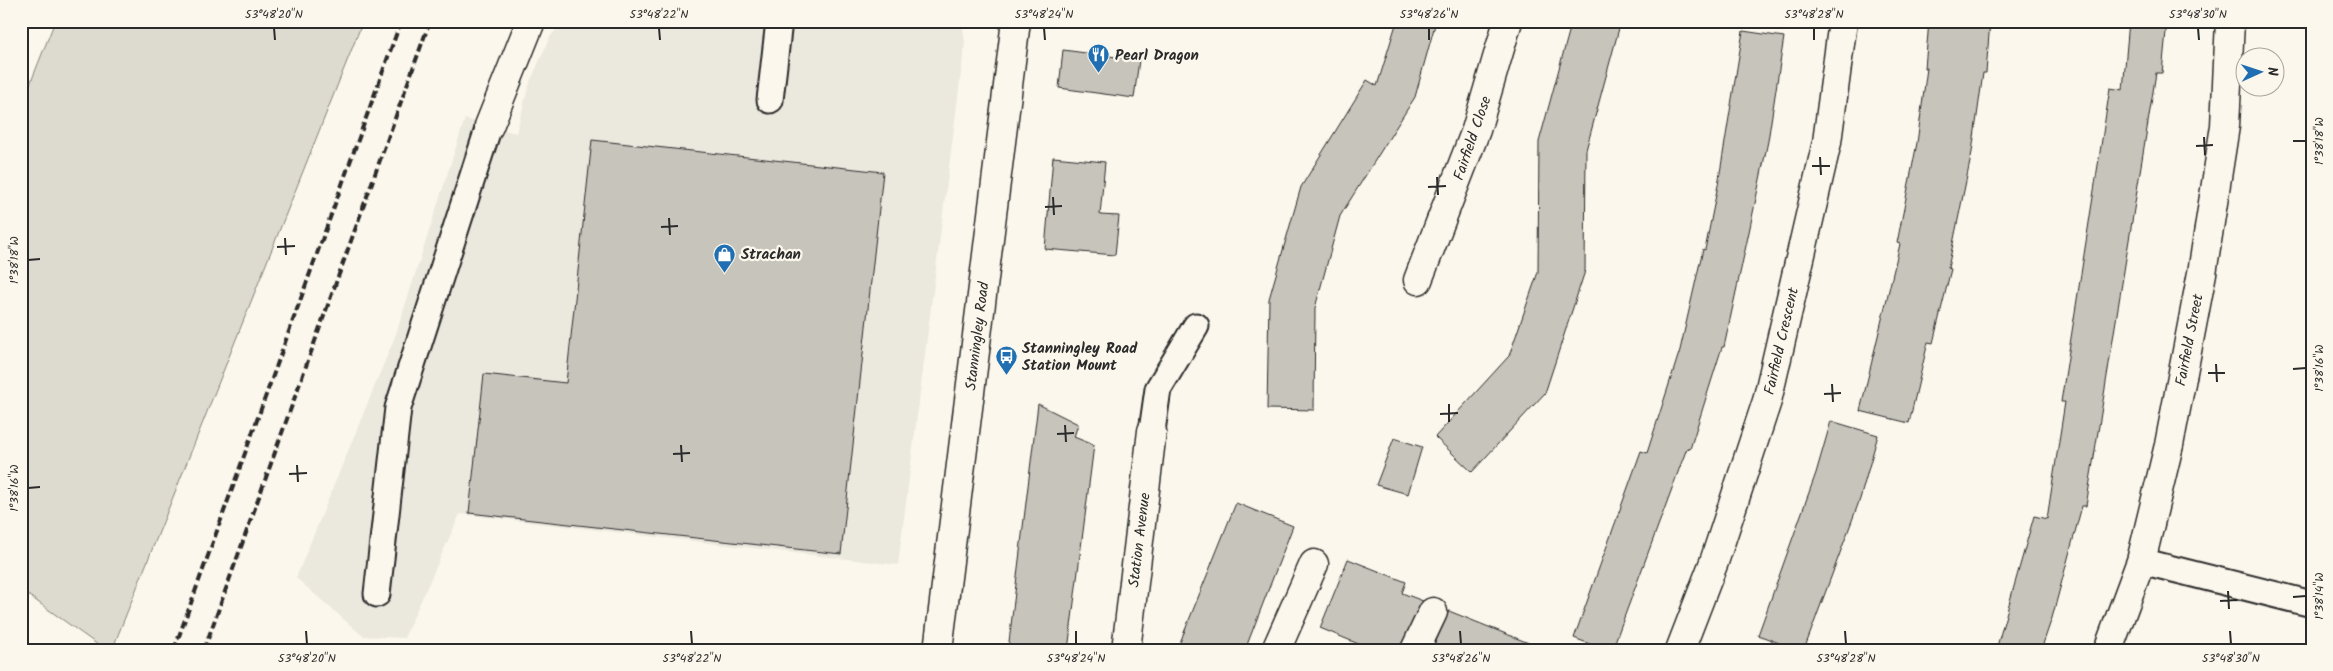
<svg xmlns="http://www.w3.org/2000/svg" width="2333" height="671" viewBox="0 0 2333 671" font-family="Kalam,sans-serif">
  <style>
    .built { fill: #ebe8de }
    .green { fill: #dddad0; stroke: #84827e }
    .building { fill: #c7c4bc; stroke: #2b2b2b }
    .lines { fill: none; stroke-linecap: round; stroke-linejoin: round }
    .service-casing { stroke: #2b2b2b; stroke-width: 29 }
    .minor-casing { stroke: #2b2b2b; stroke-width: 31 }
    .tertiary-casing { stroke: #2b2b2b; stroke-width: 31 }
    .service { stroke: #fbf7ec; stroke-width: 25 }
    .minor { stroke: #fbf7ec; stroke-width: 28 }
    .tertiary { stroke: #fbf7ec; stroke-width: 28 }
    .rail { stroke: #2b2b2b; stroke-width: 4; stroke-dasharray: 8 4; stroke-linecap: butt }
    .ticks { fill: none; stroke: #2b2b2b; stroke-width: 2 }
    .labels { text-anchor: middle; stroke-width: 4.5; stroke-linejoin: round; paint-order: stroke }
    .poi-label { font-size: 15px; font-weight: bold; fill: #2b2b2b; stroke: #fbf7ec; text-anchor: start }
    .street-label { font-size: 15px; fill: #2b2b2b; stroke: #fbf7ec }
    .neatline { fill: none; stroke: #2b2b2b; stroke-width: 2 }
    .ticks-label { font-size: 12px; text-anchor: middle; fill: #2b2b2b }
  </style>
  <rect width="100%" height="100%" fill="#fbf7ec"/>
  <filter id="ink" filterUnits="userSpaceOnUse"><feTurbulence type="fractalNoise" baseFrequency=".02" numOctaves="2"/><feDisplacementMap in="SourceGraphic" scale="10" xChannelSelector="R" yChannelSelector="G"/><feConvolveMatrix kernelMatrix="1 2 1 2 8 2 1 2 1" color-interpolation-filters="sRGB"/></filter>
  <g filter="url(#ink)">
    <path class="built" d="M563 21H962L965 42 898 565 460 514 404 638 363 636 296 578 396 334 465 119 516 133 530 82 550 37Z"/>
    <path class="green" d="M55 21H363L112 650H105L21 590V107Z"/>
    <path class="building" d="M1397 21H1436L1415 97 1340 216 1315 308 1314 410 1267 409 1269 299 1301 187 1367 80 1377 86Z
      M1572 21H1621L1586 150 1585 271 1545 393 1472 472 1435 437 1509 356 1538 272 1539 142Z
      M1929 21H1990L1986 73H1983L1972 152 1948 268 1951 269 1933 343 1928 342 1909 423 1860 411 1900 244 1897 243 1917 143 1927 68H1925Z
      M2129 21H2167L2162 73H2156L2086 506H2082L2052 618 2041 650H1996L2034 516 2047 519 2065 402H2061L2110 88 2123 90Z
      M1743 31 1784 37 1768 141 1749 232 1724 347H1722L1690 449 1687 448 1612 650H1606L1574 638 1641 451 1647 453 1680 350 1703 249 1705 250 1718 185Z
      M1063 50 1139 60 1134 98 1059 88Z
      M592 140 883 172 841 554 469 513 484 374 566 383Z
      M1053 157 1105 162 1100 215 1119 216 1115 255 1045 249Z
      M1038 404 1078 424 1074 437 1094 445 1068 650H1008Z
      M1831 421 1878 435 1860 499 1804 650H1798L1758 635 1816 473Z
      M1394 438 1422 447 1408 494 1376 485Z
      M1236 503 1293 526 1245 650H1177Z
      M1348 559 1406 582 1402 593 1423 601 1400 650H1373L1320 628Z
      M1449 611 1541 648V650H1432Z"/>
    <g class="lines">
      <defs>
        <path id="service" d="M770 100 779 21
          M1152 431 1158 389 1196 326
          M2141 561 2312 604
          M377 594 398 408 489 126"/>
        <path id="minor" d="M489 126 531 21
          M1418 280 1476 130 1508 21
          M1126 650 1152 431
          M1276 650 1314 564
          M1415 650 1433 612
          M1680 650 1714 562 1767 401 1827 142 1843 21
          M2108 650 2141 561 2169 445 2202 273 2225 126 2230 21"/>
        <path id="tertiary" d="M938 650 1016 21"/>
      </defs>
      <use href="#service" class="service-casing"/>
      <use href="#minor" class="minor-casing"/>
      <use href="#tertiary" class="tertiary-casing"/>
      <use href="#service" class="service"/>
      <use href="#minor" class="minor"/>
      <use href="#tertiary" class="tertiary"/>
      <path class="rail" d="M174 650 401 21
        M204 650 430 21"/>
    </g>
  </g>
  <path class="ticks" d="M274 28 275 40M659 28 660 40M1044 28 1045 40M1429 28V40M1814 28V40M2198 28 2199 40M2204 137 2205 155M2293 141H2306M2196 146 2213 145M1820 157 1821 175M1812 166H1830M1437 177 1438 195M1428 187 1446 186M1053 197 1054 215M1045 207 1062 206M669 218 670 235M661 227 678 226M285 238 286 255M277 247 295 246M28 260 40 259M2216 364 2217 382M2293 369 2306 368M2208 373H2225M1832 384 1833 402M1824 394 1841 393M1449 404V422M1440 414 1458 413M1065 425 1066 442M1057 434 1074 433M681 445 682 462M673 454 690 453M297 465 298 482M289 474 307 473M28 488 40 487M2228 591 2229 609M2293 597 2306 596M2220 601 2237 600M306 631 307 644M691 631 692 644M1076 631V644M1460 631 1461 644M1845 631 1846 644M2230 631 2231 644"/>
  <defs>
    <symbol id="restaurant-pin" viewBox="-11 -11 22 30"><path d="M0 17L-7.5 6A9.5 9.5 0 1 1 7.5 6Z" fill="#1f6fb2" stroke="#fbf7ec"/><path d="M-5-6h1v4h1v-4h1v4h1v-4h1v5L-1.5 .5V6h-2V.5L-5-1ZM5-6V6H3V1.5H1.5Q1.5-4 5-6Z" fill="#fff"/></symbol>
    <symbol id="shop-pin" viewBox="-11 -11 22 30"><path d="M0 17L-7.5 6A9.5 9.5 0 1 1 7.5 6Z" fill="#1f6fb2" stroke="#fbf7ec"/><path d="M-5-2.5h2.3a2.7 3.5 0 0 1 5.4 0H5L5.5 6h-11ZM-1.5-2.5h3a1.5 2.3 0 0 0-3 0Z" fill="#fff"/></symbol>
    <symbol id="bus-pin" viewBox="-11 -11 22 30"><path d="M0 17L-7.5 6A9.5 9.5 0 1 1 7.5 6Z" fill="#1f6fb2" stroke="#fbf7ec"/><path d="M-5-6H5V4H4V6H2V4H-2V6H-4V4H-5ZM-3.5-4V0h7V-4ZM-3.5 1.2v1.5H-2V1.2ZM2 1.2v1.5H3.5V1.2Z" fill="#fff"/></symbol>
  </defs>
  <g fill-rule="evenodd">
    <use href="#restaurant-pin" x="1086" y="42" width="25" height="34"/>
    <use href="#shop-pin" x="712" y="242" width="25" height="34"/>
    <use href="#bus-pin" x="994" y="344" width="25" height="34"/>
  </g>
  <g class="labels">
    <g class="poi-label">
      <text x="1115" y="60">Pearl Dragon</text>
      <text x="741" y="259">Strachan</text>
      <text x="1022" y="353">Stanningley Road<tspan x="1022" dy="17">Station Mount</tspan></text>
    </g>
    <g class="street-label">
      <text transform="translate(1472 138) rotate(-71)" y="5">Fairfield Close</text>
      <text transform="translate(977 336) rotate(-83)" y="5">Stanningley Road</text>
      <text transform="translate(2189 340) rotate(-79)" y="5">Fairfield Street</text>
      <text transform="translate(1781 341) rotate(-77)" y="5">Fairfield Crescent</text>
      <text transform="translate(1139 540) rotate(-83)" y="5">Station Avenue</text>
    </g>
  </g>
  <rect width="2333" height="671" fill="none" stroke="#fbf7ec" stroke-width="55"/>
  <g transform="translate(2260 72) rotate(87)"><circle r="24" fill="#fbf7ec" stroke="#a8a59f"/>
  <path d="M0-4L9 19L0 12L-9 19Z" fill="#1f6fb2"/>
  <text y="-8" font-size="14" font-weight="bold" text-anchor="middle" fill="#2b2b2b">N</text>
  </g>
  <rect x="28" y="28" width="2278" height="616" class="neatline"/>
  <g class="ticks-label">
    <text x="274" y="18">53°48'20"N</text>
    <text x="659" y="18">53°48'22"N</text>
    <text x="1044" y="18">53°48'24"N</text>
    <text x="1429" y="18">53°48'26"N</text>
    <text x="1814" y="18">53°48'28"N</text>
    <text x="2198" y="18">53°48'30"N</text>
    <text transform="translate(2319 141) rotate(-90)" y="4">1°38'18"W</text>
    <text transform="translate(14 260) rotate(-90)" y="4">1°38'18"W</text>
    <text transform="translate(2319 368) rotate(-90)" y="4">1°38'16"W</text>
    <text transform="translate(14 488) rotate(-90)" y="4">1°38'16"W</text>
    <text transform="translate(2319 596) rotate(-90)" y="4">1°38'14"W</text>
    <text x="307" y="662">53°48'20"N</text>
    <text x="692" y="662">53°48'22"N</text>
    <text x="1076" y="662">53°48'24"N</text>
    <text x="1461" y="662">53°48'26"N</text>
    <text x="1846" y="662">53°48'28"N</text>
    <text x="2231" y="662">53°48'30"N</text>
  </g>
</svg>
